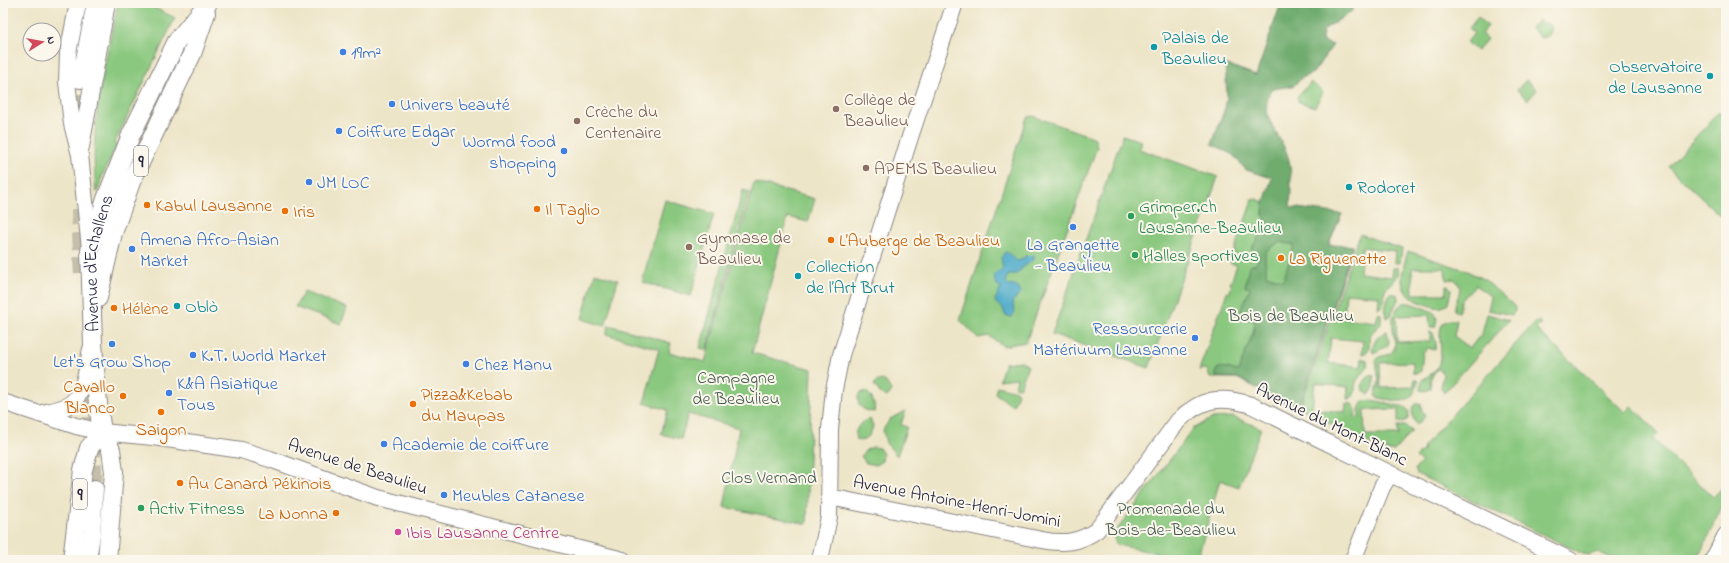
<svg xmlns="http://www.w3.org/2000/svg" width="1729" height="563" viewBox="0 0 1729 563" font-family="'Indie Flower',sans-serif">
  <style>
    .green { fill: #8ac87f; stroke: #56755d }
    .forest { fill: #6fac6e; stroke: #486754; fill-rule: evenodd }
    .water { fill: #4baac9; stroke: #366682 }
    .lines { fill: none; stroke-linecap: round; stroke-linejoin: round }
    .secondary-tunnel { stroke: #c4beab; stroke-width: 16; stroke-dasharray: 16 8; stroke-linecap: butt }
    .secondary-casing { stroke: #888481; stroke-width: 18 }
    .primary-casing { stroke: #888481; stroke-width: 20 }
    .secondary { stroke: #fff; stroke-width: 16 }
    .primary { stroke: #fff; stroke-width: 18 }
    .culture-dot { fill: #0f9aa8; stroke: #fbf7ec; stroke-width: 1.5 }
    .shop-dot { fill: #3f7fe0; stroke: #fbf7ec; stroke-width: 1.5 }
    .education-dot { fill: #8d6e63; stroke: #fbf7ec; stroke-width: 1.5 }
    .food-dot { fill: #e8710a; stroke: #fbf7ec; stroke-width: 1.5 }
    .leisure-dot { fill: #2e9e5b; stroke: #fbf7ec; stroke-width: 1.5 }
    .hotel-dot { fill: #d1479c; stroke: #fbf7ec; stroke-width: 1.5 }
    .labels { text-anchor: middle; stroke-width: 4; stroke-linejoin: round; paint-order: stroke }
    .shield { fill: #fbf7ec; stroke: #636270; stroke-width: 1 }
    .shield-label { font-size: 17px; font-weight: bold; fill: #22223b }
    .culture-label { font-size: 18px; fill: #0d838f; stroke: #fbf7ec; text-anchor: start }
    .shop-label { font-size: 18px; fill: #366cbe; stroke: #fbf7ec; text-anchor: start }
    .education-label { font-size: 18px; fill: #785e54; stroke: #fbf7ec; text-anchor: start }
    .food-label { font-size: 18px; fill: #c56008; stroke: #fbf7ec; text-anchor: start }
    .leisure-label { font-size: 18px; fill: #27864d; stroke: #fbf7ec; text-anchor: start }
    .street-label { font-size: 18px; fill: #22223b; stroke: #fbf7ec }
    .park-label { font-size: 18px; fill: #465c53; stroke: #fbf7ec }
    .hotel-label { font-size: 18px; fill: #b23c85; stroke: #fbf7ec; text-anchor: start }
  </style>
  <rect width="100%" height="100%" fill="#fbf7ec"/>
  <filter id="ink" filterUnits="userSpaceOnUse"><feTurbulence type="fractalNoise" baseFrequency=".025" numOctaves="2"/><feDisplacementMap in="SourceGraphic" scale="8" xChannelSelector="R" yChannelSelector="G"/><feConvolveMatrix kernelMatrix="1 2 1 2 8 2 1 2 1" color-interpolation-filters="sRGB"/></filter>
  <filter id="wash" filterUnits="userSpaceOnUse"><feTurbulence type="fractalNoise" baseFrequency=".012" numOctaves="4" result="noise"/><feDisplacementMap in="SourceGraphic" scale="16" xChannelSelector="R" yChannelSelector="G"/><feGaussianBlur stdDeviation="0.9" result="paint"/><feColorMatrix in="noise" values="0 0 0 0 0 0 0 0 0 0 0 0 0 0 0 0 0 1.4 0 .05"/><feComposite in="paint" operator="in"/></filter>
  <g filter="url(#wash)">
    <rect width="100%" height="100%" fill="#ede5c7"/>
    <path class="green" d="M118 3H145L175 18 114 144 117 145 103 174 98 191 96 192C89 125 104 68 118 3Z
      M1478 17 1488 26 1481 34 1487 39 1477 51 1467 42 1474 33 1469 28Z
      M1539 20 1542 23H1547L1551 26V32L1548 36 1541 38 1531 28Z
      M1526 80 1537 90 1528 100 1517 90Z
      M1311 82 1323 92 1315 107 1299 102 1297 98 1298 95Z
      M1719 112 1726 119V221L1668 167Z
      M1033 116 1095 138 1097 147 1026 342 1003 346 989 336 978 338 960 320 1026 119 1028 117Z
      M1123 135 1141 141 1139 149 1218 177 1149 368 1052 334Z
      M754 182 815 199 808 222 788 217 752 353 812 369 807 524 724 507 739 428 688 414 681 439 661 434 668 410 644 403 659 349 606 334 609 325 671 343 669 352 705 362Z
      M743 190 749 192 707 350 700 348Z
      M1253 198 1264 202 1263 215 1342 214 1328 245 1353 246 1298 410 1237 378H1210L1207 369 1199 370 1227 292 1229 293 1232 285 1230 284 1237 265 1230 263Z
      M665 200 714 214 691 296 642 282Z
      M1360 234 1402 249 1400 263H1394L1395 251 1362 247 1360 273 1392 277 1393 268H1398C1401 278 1390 282 1385 290 1383 295 1384 302 1382 307L1378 308 1379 296 1346 293 1344 318 1376 322 1378 313 1381 314V324C1378 327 1374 330 1371 334 1367 341 1373 352 1362 354L1363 341 1331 338 1328 363 1361 367 1362 358 1367 360C1370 372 1360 373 1356 382 1354 387 1356 391 1354 395L1350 399H1347L1348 387 1315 383 1312 409 1345 412 1346 403 1352 404 1356 410 1355 417 1359 418V409L1363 401 1372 400 1405 407 1409 412 1408 419 1405 421 1398 422V409L1364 410 1365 435H1398V426H1405L1412 431 1394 451H1384L1300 408Z
      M1408 251 1465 270 1485 280 1515 307V311L1512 315 1488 310 1491 297 1476 285 1461 301 1459 312 1455 311C1453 300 1467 289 1454 279L1446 280 1445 268H1412L1413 294H1446V285H1448L1451 290 1448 304C1440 310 1433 307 1425 304 1395 294 1400 277 1408 251Z
      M595 273 618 280 605 326 582 319Z
      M304 292 347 308 341 324 295 307Z
      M1391 293 1398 295V300L1389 317 1386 318C1384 311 1386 298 1391 293Z
      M1403 303H1410L1434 312 1437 319 1435 327H1430L1429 315 1396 316 1397 342 1430 341V331L1433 333 1436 343 1435 350 1428 348 1423 352 1421 371 1418 373H1413V362L1380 363 1381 388 1414 387V379L1418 381C1415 397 1407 404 1391 400 1386 399 1380 399 1375 396L1379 381 1376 361 1379 357C1383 355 1388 356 1391 353 1403 343 1381 318 1403 303Z
      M1487 314 1509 320 1444 393 1441 388 1443 374 1438 368 1431 378 1430 389 1425 391 1420 390 1422 380C1428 376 1434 373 1438 366 1447 349 1428 317 1457 320L1454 336 1470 348 1482 333Z
      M1537 320 1541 323 1536 329 1625 412 1631 406 1659 433 1653 439 1713 497 1726 484V498L1697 560H1615L1598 552 1589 555 1583 554 1417 474 1415 469 1422 462 1416 457 1424 449 1423 447Z
      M1387 331 1389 342 1387 346 1373 353C1370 343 1379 335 1387 331Z
      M1021 361 1028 366 1020 387H1015L1017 378 999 380 1005 363Z
      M1371 374 1374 376V387L1370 394H1368L1363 390 1362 384Z
      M882 380 886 382 891 390 890 394 887 397 880 393 874 385 876 382Z
      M997 386 1016 391 1018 394 1014 404 1011 405 995 393Z
      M866 391C872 396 876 405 874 412 863 411 855 405 859 394Z
      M1416 404H1421L1422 412 1426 415 1417 425 1413 418 1412 409Z
      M905 411 901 425 907 427 897 456 886 443 883 430 890 419Z
      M1233 417 1261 428 1239 487 1220 480 1197 560H1190L1117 545 1114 539 1116 531 1193 429 1213 418Z
      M870 419 873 426C871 435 866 443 856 440 853 431 860 421 870 419Z
      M873 447 879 448 883 454 882 461 876 465 866 463 861 456 866 450Z"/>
    <path class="forest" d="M1281 3H1291V5L1297 8 1309 3H1357L1351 12 1323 30 1322 41 1333 45 1313 73 1303 77 1293 86 1272 89C1255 115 1283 135 1289 160 1292 175 1291 192 1290 207L1342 214 1328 245 1353 246 1298 410 1246 382 1237 378 1216 377V370C1222 364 1231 370 1238 371L1253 333 1255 322 1239 316 1244 301H1245L1250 288 1245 287 1249 266 1256 264 1259 256 1251 249 1268 223 1263 215 1264 202 1272 178 1246 170 1233 155 1212 144 1225 108 1227 97 1225 64 1256 75ZM1280 242 1294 245 1283 280 1266 275C1268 266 1262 260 1267 250Z"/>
    <path class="water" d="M1007 252 1017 261 1023 259 1025 256 1034 255V259L1021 269 1018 273 1007 276 1006 282 1010 286H1017L1021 293 1012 302 1015 312 1011 317 1005 315 1003 308 996 303 995 300 1001 288 995 283 994 275 1003 268 1001 258 1004 253Z"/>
  </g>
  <g filter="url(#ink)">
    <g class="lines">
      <path class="secondary-tunnel" d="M78 134 80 80
        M79 209 82 278
        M89 393 95 488"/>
      <defs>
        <path id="secondary" d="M78 3 68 53 67 82 72 124 80 155 90 249
          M80 80 95 3
          M81 147 107 3
          M3 402 76 426 102 432 153 437 241 450 270 459 378 498 623 560
          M39 414C48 411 59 410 67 406 85 397 87 367 91 349
          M830 497 1042 540C1063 544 1079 543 1097 530L1178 421C1201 398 1221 395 1251 405L1399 478 1570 560
          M88 560 92 534 95 488
          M820 560 829 517 830 429 834 390 841 355 911 134 955 3
          M1353 560 1382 487 1390 474
          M1713 560 1726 535"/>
        <g id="primary">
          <path d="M98 298 113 233 131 182 192 54 206 13"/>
          <path d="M72 560 83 470 89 448 102 432"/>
          <path id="s1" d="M107 560 114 472 111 450 102 432 98 404 93 344 90 251 106 199 131 135 177 41 208 3"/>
        </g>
      </defs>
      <use href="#secondary" class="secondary-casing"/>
      <use href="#primary" class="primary-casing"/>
      <use href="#secondary" class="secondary"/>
      <use href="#primary" class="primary"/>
    </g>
  </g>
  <g class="culture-dot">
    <circle cx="1154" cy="47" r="4"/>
    <circle cx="1710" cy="76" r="4"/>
    <circle cx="1349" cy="187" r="4"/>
    <circle cx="798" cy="276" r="4"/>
    <circle cx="177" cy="306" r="4"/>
  </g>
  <g class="shop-dot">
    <circle cx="343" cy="52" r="4"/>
    <circle cx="392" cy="104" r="4"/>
    <circle cx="339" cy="131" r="4"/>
    <circle cx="564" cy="151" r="4"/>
    <circle cx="309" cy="182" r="4"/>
    <circle cx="1073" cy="227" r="4"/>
    <circle cx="132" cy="249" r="4"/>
    <circle cx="1195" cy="338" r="4"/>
    <circle cx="112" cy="344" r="4"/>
    <circle cx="193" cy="355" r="4"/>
    <circle cx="466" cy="364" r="4"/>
    <circle cx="169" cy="393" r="4"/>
    <circle cx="384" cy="444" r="4"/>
    <circle cx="444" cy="495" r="4"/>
  </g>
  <g class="education-dot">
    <circle cx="836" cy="109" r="4"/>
    <circle cx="577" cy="121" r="4"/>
    <circle cx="866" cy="168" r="4"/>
    <circle cx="689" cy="247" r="4"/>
  </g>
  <g class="food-dot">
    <circle cx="147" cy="205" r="4"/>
    <circle cx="537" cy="209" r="4"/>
    <circle cx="285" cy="211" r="4"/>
    <circle cx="831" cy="240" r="4"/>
    <circle cx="1281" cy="258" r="4"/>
    <circle cx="114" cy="308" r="4"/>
    <circle cx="123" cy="396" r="4"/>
    <circle cx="413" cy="404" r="4"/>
    <circle cx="161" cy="412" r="4"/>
    <circle cx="180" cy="483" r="4"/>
    <circle cx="336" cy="513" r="4"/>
  </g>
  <g class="leisure-dot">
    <circle cx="1131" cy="216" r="4"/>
    <circle cx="1135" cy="255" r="4"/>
    <circle cx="141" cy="508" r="4"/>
  </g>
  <circle class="hotel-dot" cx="398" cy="532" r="4"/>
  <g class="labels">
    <g class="shield">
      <rect x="134" y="146" width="14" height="30" rx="3"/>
      <rect x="73" y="479" width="14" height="30" rx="3"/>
    </g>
    <g class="shield-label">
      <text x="141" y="167">9</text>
      <text x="80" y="500">9</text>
    </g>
    <g class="culture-label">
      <text x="1162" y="43">Palais de<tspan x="1162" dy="21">Beaulieu</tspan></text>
      <text x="1702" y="72" text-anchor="end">Observatoire<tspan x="1702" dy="21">de Lausanne</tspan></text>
      <text x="1357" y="193">Rodoret</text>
      <text x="806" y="272">Collection<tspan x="806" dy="21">de l’Art Brut</tspan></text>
      <text x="185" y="312">Oblò</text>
    </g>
    <g class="shop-label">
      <text x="351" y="58">19m²</text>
      <text x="400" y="110">Univers beauté</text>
      <text x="347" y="137">Coiffure Edgar</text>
      <text x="556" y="147" text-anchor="end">Wormd food<tspan x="556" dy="21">shopping</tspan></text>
      <text x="317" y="188">JM LOC</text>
      <text x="140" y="245">Amena Afro-Asian<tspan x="140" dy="21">Market</tspan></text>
      <text x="1073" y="250" text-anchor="middle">La Grangette<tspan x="1073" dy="21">- Beaulieu</tspan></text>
      <text x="1187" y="334" text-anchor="end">Ressourcerie<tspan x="1187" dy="21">Matériuum Lausanne</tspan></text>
      <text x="201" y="361">K.T. World Market</text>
      <text x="112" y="367" text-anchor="middle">Let's Grow Shop</text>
      <text x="474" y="370">Chez Manu</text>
      <text x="177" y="389">K&amp;A Asiatique<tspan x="177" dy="21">Tous</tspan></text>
      <text x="392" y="450">Academie de coiffure</text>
      <text x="452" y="501">Meubles Catanese</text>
    </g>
    <g class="education-label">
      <text x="844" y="105">Collège de<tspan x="844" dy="21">Beaulieu</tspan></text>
      <text x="585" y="117">Crèche du<tspan x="585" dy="21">Centenaire</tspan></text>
      <text x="874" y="174">APEMS Beaulieu</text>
      <text x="697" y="243">Gymnase de<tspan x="697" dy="21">Beaulieu</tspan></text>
    </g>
    <g class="food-label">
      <text x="155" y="211">Kabul Lausanne</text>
      <text x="545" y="215">Il Taglio</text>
      <text x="293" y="217">Iris</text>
      <text x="839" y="246">L’Auberge de Beaulieu</text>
      <text x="1289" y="264">La Riguenette</text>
      <text x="122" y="314">Hélène</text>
      <text x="115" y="392" text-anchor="end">Cavallo<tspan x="115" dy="21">Blanco</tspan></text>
      <text x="421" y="400">Pizza&amp;Kebab<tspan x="421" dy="21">du Maupas</tspan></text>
      <text x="161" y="435" text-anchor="middle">Saigon</text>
      <text x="188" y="489">Au Canard Pékinois</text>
      <text x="328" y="519" text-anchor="end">La Nonna</text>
    </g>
    <g class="leisure-label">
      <text x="1139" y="212">Grimper.ch<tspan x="1139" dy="21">Lausanne-Beaulieu</tspan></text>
      <text x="1143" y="261">Halles sportives</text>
      <text x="149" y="514">Activ Fitness</text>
    </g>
    <g class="street-label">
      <text dy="6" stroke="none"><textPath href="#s1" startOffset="301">Avenue d'Echallens</textPath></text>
      <text transform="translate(1332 424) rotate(26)" y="6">Avenue du Mont-Blanc</text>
      <text transform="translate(358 466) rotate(18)" y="6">Avenue de Beaulieu</text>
      <text transform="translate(957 501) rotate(11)" y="6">Avenue Antoine-Henri-Jomini</text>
    </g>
    <g class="park-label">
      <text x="1291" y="321">Bois de Beaulieu</text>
      <text x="736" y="383">Campagne<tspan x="736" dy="21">de Beaulieu</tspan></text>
      <text x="769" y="483">Clos Vernand</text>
      <text x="1171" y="514">Promenade du<tspan x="1171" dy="21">Bois-de-Beaulieu</tspan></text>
    </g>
    <g class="hotel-label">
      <text x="406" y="538">Ibis Lausanne Centre</text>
    </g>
  </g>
  <rect width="1729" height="563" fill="none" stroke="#fbf7ec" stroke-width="16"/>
  <g transform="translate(42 42) rotate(79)"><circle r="19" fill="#fbf7ec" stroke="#a4a2a5"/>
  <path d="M0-3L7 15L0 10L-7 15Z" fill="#d1495b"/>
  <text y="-6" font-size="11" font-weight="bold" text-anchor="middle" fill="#22223b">N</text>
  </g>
</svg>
